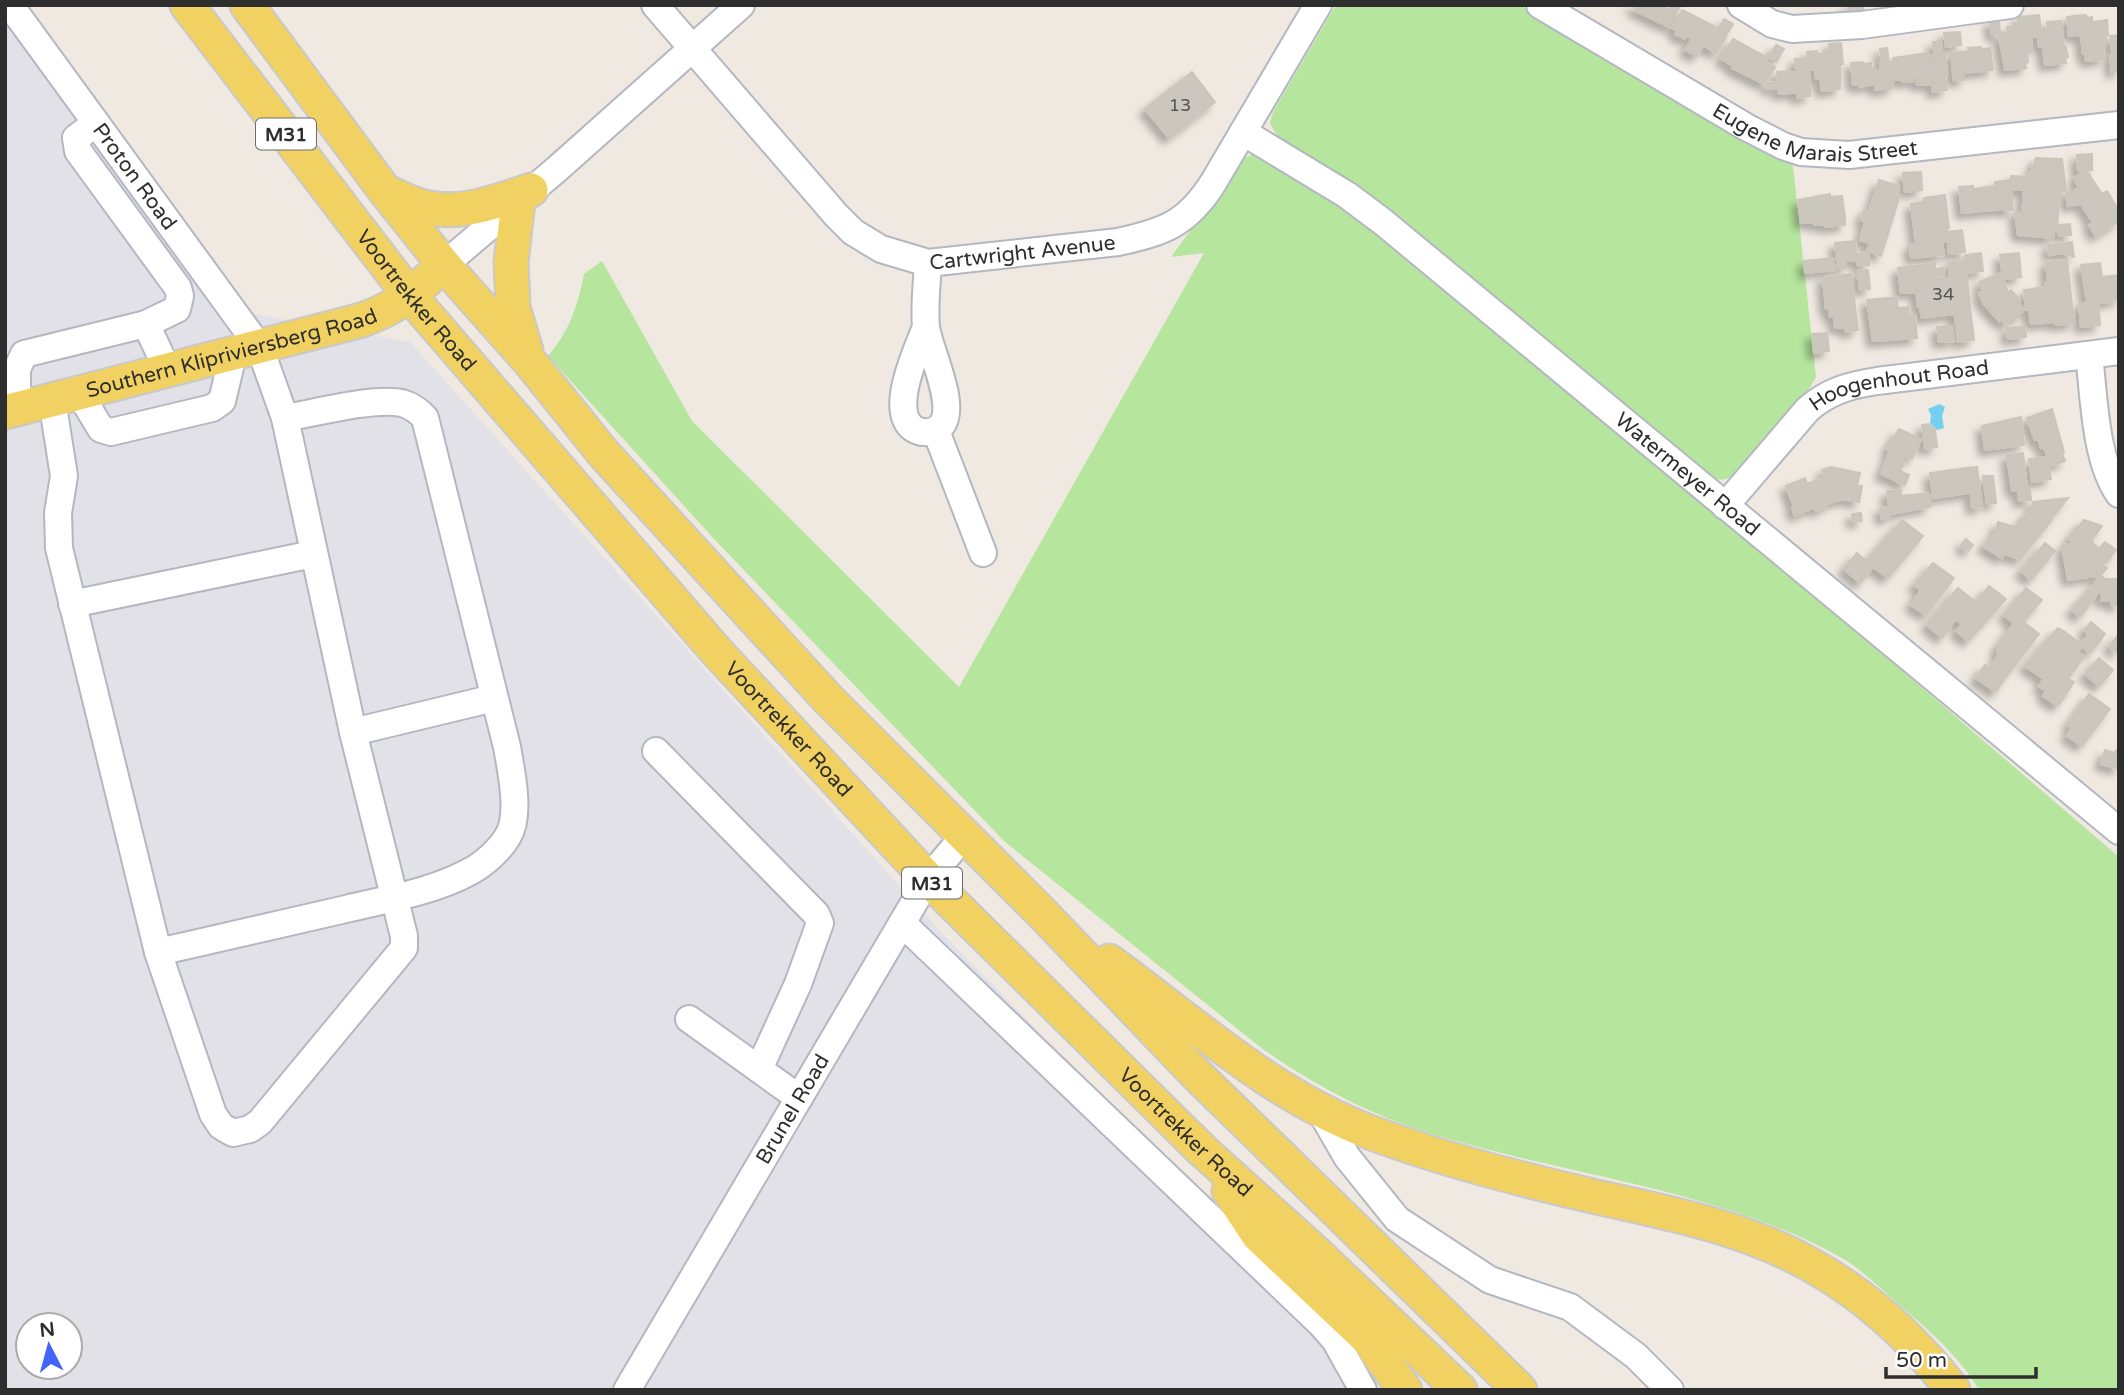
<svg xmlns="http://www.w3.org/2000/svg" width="2124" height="1395" viewBox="0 0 2124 1395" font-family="'Varela Round',sans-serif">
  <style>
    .industrial { fill: #e3e1e8; fill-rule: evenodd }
    .green { fill: #b6e59e }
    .water { fill: #75cff0 }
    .building { fill: #cbc7bf; stroke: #cbc5ba; stroke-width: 2; filter: url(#shadow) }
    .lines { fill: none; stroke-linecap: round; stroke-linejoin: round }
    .minor-casing { stroke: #b4b7c1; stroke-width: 30 }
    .major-casing { stroke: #c9c9c9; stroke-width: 37 }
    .minor { stroke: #fff; stroke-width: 26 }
    .major { stroke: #f2d163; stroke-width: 33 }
    .labels { text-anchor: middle; stroke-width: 7; stroke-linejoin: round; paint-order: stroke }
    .number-label { font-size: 18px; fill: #555452 }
    .shield { fill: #fff; stroke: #6d6d6d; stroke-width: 2 }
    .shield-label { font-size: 19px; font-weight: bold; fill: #2e2e2e }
    .street-label { font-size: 21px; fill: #2e2e2e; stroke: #fff }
  </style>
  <defs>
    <filter id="shadow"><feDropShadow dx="-6" dy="6" stdDeviation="3.5" flood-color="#0004"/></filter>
  </defs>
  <rect width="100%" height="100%" fill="#efe9e1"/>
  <path class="industrial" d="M5 23 221 308 410 342 942 933 1390 1390H5ZM28 1325H70V1367H28Z"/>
  <path class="green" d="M1336 5H1520L1676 98 1792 157 1816 377C1804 400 1749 472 1726 479 1715 482 1706 474 1696 469L1364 191 1287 146 1277 136 1270 123 1273 112Z
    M1255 153 1378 225 1707 503 2119 857V1390H1979C1963 1361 1929 1330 1904 1309 1884 1292 1864 1271 1842 1258 1722 1191 1580 1177 1449 1139 1380 1120 1318 1088 1260 1047L1004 841 715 540 548 356C569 332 578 305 584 274L602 261 692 421 959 687 1204 253 1171 257 1244 158Z"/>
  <path class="water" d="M1939 404 1945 407 1942 416 1944 428 1937 430 1930 423 1931 415 1928 409Z"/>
  <path class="building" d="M1631 5H1660L1668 9 1660 23 1635 10 1636 8Z
    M1672 5H1681L1676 14 1669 10Z
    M1848 5H1863L1864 11 1849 13Z
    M1682 10 1714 26 1713 30 1726 37 1716 53 1687 36 1685 39 1675 34 1677 31 1672 28Z
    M1669 12 1675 15 1669 27 1662 23Z
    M2039 15 2041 30H2048L2047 22 2061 21 2064 47H2066L2068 57 2065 58 2066 63 2045 65 2043 47H2039L2038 36 2031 37 2029 16Z
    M2086 15 2087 18 2092 17V22L2100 21 2102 36H2106V46H2103L2104 59 2086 61 2085 54H2083L2081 36H2077L2074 16Z
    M2029 16 2031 37 2022 38 2023 52 2027 51 2028 62 2025 63 2026 68 2005 70 1999 35H2008L2007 27 2019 26 2018 17Z
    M2074 16 2076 35 2069 36 2067 17Z
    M1724 19 1733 24 1726 35 1718 30Z
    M1999 20 2000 34 1992 35 1990 21Z
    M2107 20 2108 35 2102 36 2100 21Z
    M1960 32 1961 45 1946 47 1944 33Z
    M2119 35V55L2113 56 2110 36Z
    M2031 37 2032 52H2023L2022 38Z
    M1692 39 1703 46 1697 56 1685 50Z
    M1733 39 1768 58 1766 62 1775 67 1764 84 1732 68 1733 66 1721 59Z
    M1941 41 1942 55 1935 56 1933 42Z
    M1841 43 1843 64H1840V89L1822 91 1820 79H1816L1815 69H1819L1817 54 1830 53 1829 44Z
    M1776 45 1784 49 1776 62 1769 57Z
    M1981 47V49L1990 48 1993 70 1953 74 1952 59 1961 58 1960 52 1969 51 1968 48Z
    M1887 48 1889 62 1882 63 1880 49Z
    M1817 51 1819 69 1809 70 1807 52Z
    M1960 52 1961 58 1952 59 1951 53Z
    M1928 53 1929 62 1933 61 1932 56 1945 55 1947 74 1912 78 1913 81 1902 82V79L1895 80 1893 58Z
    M2119 55V71L2112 72 2110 56Z
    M1808 58 1810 78 1797 79 1795 59Z
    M1863 62V64L1871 63 1872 70H1881L1880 63 1891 62 1893 81 1859 87V85H1853L1851 63Z
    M1788 71V73L1796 72 1797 79 1809 78 1810 91 1779 94 1777 72Z
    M1192 72 1215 102 1169 138 1145 109Z
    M1964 73V80L1954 81 1953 74Z
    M1930 76 1931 84 1917 85 1916 77Z
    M1945 76 1947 90 1933 92 1932 77Z
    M1892 81 1893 88 1875 90V83Z
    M1775 82 1776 89H1768L1767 83Z
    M1810 91V96L1797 98V92Z
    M2092 154V170L2078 171 2077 155Z
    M2036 158 2062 159 2066 191 2049 190 2051 174 2031 172Z
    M2086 170 2102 194 2107 191 2118 209 2119 221 2096 236 2089 225 2093 223 2073 191 2079 187 2074 178Z
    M1921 172 1922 190 1905 192 1903 173Z
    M2030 172 2051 174 2049 190 2060 191 2057 229H2054L2053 238 2032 236V227H2029L2030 216H2022L2024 190H2028Z
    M2011 176 2029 177 2028 190 2012 189Z
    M1879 180 1899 186 1896 195 1899 196 1897 205 1881 256 1867 251 1870 243 1860 240 1865 222 1861 220 1864 210 1869 212Z
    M2010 180 2013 210 2005 211 2003 196 1997 197 1995 182Z
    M1973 186V189L1996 186 1997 197 2003 196 2004 209 1962 213 1959 187Z
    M2073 191 2081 204 2068 206 2066 192Z
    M1830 194V197L1842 196 1845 218 1826 220 1827 224 1814 225V222L1801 223 1798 200Z
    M1945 195 1949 228 1946 229 1947 232 1962 230 1965 252 1949 254 1948 241 1916 245 1911 204 1924 202V198Z
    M2015 212H2022V216H2030L2029 227H2032V236L2018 235Z
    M1845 218V225L1825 227 1826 220Z
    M2070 224 2071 235 2059 236 2058 225Z
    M1855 241 1857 260 1845 261 1846 268 1838 269 1835 243Z
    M1942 242 1944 255 1911 258 1910 245Z
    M2072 242 2074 257 2063 253 2049 255 2048 245Z
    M1868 252 1869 265 1858 266 1857 254Z
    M1981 253 1983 271 1967 273 1965 255Z
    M2019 253 2021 277 2003 279 2000 255Z
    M1833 258 1835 270 1805 273 1804 261Z
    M1965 260 1970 307 1954 309 1955 314 1922 318 1920 307H1918L1915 282 1950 278 1949 262Z
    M2067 260 2074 323 2056 325 2053 302 2047 303 2048 308 2026 310 2024 290 2046 287 2045 283H2048L2046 262Z
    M1935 263V269L1943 268 1944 275 1936 276V279L1914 282 1912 266Z
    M2100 263 2102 277 2119 275V300L2110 299V302L2101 303V301H2098L2100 325 2081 327 2079 303H2087L2081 265Z
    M1912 266 1915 292 1901 293 1898 268Z
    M1868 270 1870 289 1860 290 1858 271Z
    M2001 273 2008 293 2011 290 2020 300 2018 302 2024 310 2017 318 2015 316 2005 324 2000 319 1999 321 1983 303 1979 293 1983 291 1979 282Z
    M1851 274 1858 330 1846 332 1845 327 1835 328 1834 316 1830 317 1829 309H1826L1823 278Z
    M1897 297 1898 317 1915 315 1917 338 1873 341 1867 300Z
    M2053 302 2055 322 2031 324 2029 310 2048 308 2047 303Z
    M1908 307 1909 316 1898 317V308Z
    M1970 307 1974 340 1958 342 1954 309Z
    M1952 326 1954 341 1939 342 1937 327Z
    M2025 326 2026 337 2008 339 2007 328Z
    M1827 333 1829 351 1814 353 1812 334Z
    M2052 409 2064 452 2048 458 2044 447 2041 448 2038 439 2035 440 2027 418Z
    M2021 417 2024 445 1985 450 1982 426Z
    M1929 424 1935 430 1937 447 1925 449 1922 425Z
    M1899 429 1921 439 1912 459 1905 456 1903 460 1905 461 1900 471 1909 475 1905 485 1881 474 1890 450 1887 449Z
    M2023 453 2027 489 2012 491 2007 455Z
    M2062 453 2065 461 2051 466 2048 458Z
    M2046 457 2051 479 2032 482 2029 459Z
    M1831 467 1860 473 1857 486H1862L1859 502 1843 499 1825 505 1826 507 1816 511 1815 507 1795 516 1792 508 1794 507 1786 486 1805 478 1807 484 1825 477 1822 470Z
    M1977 467 1980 490 1969 491 1967 468Z
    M1967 468 1970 493 1933 498 1930 473Z
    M1983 476H1993L1996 503 1987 504Z
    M1901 490V496L1929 493 1930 507 1890 514 1887 491Z
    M1980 490 1982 507 1972 508 1971 491Z
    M2030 490 2031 500 2019 501 2018 491Z
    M2068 498 2050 520 2033 507V502Z
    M1889 507 1890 517 1882 519 1880 508Z
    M2033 507 2051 521 2020 559 2004 554 2002 558 1983 546 1995 533 1998 522 2015 527Z
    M1861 513 1862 521 1853 522 1852 514Z
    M1902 520 1923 536 1888 578 1873 567 1860 583 1844 569 1857 553 1866 561Z
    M2084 520 2102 526 2091 541 2072 544 2069 538Z
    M1966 539 1973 545 1968 551 1961 545Z
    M2091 541 2099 549 2105 542 2116 550 2106 563 2103 561 2095 570 2096 576 2068 580 2062 545Z
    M2045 543 2055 551 2031 580 2021 571Z
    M1933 563 1954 578 1926 615 1911 605 1921 590 1914 585Z
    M2101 564 2107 568 2098 578 2095 570Z
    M2101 576 2105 579 2102 587 2080 617 2072 610Z
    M2105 579H2119V606L2111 604V601H2101L2102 586Z
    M1989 586 2006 599 1968 641 1956 631 1962 624 1958 621H1954L1942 638 1927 625 1958 588 1976 602Z
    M2026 588 2042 600 2030 614 2015 602Z
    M2015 602 2030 614 2023 623 2018 618 2014 623 2004 615Z
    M2018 618 2039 634 2004 679 1989 668 1998 656 1997 647Z
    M2091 622 2105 634 2099 642 2084 630Z
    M2058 628 2065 632 2054 648 2045 642Z
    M2065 632 2080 643 2079 645 2081 647 2078 652 2084 656 2052 702 2043 696 2046 691 2039 686 2044 679 2041 677 2049 661 2046 659Z
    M2119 634V649L2116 652 2109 646Z
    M2088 635 2098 643 2090 653 2080 645Z
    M2045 642 2054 648 2046 659 2049 661 2041 677 2025 666Z
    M2099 658 2113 670 2099 686 2085 674Z
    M1985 665 2004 679 1996 692 1976 678Z
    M2068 679 2074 682 2058 706 2052 702Z
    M2089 694 2110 709 2082 746 2067 736 2072 727 2068 725Z
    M2119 748V769L2101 764 2105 750 2114 753Z"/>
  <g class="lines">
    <defs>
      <g id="minor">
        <path id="s1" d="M10 5 260 348 285 418 353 732 404 936V948L260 1122 250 1129 233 1133 221 1126 213 1114 158 952 59 548 58 513 64 476 52 400"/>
        <path id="s2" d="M655 5 836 215 853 232 881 249 928 263 1118 242C1164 232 1187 224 1213 183L1318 5"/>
        <path id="s3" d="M1540 5 1746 127 1783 146 1801 152 1849 155 2119 125"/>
        <path d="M1741 5 1772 24 1792 29 1862 25 2010 5"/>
        <path d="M96 123 76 138 78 151 178 288 180 296 177 309 146 324"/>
        <path id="s4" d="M1243 132 1347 195 1383 222 2119 831"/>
        <path d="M444 265 557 169 741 5"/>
        <path d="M926 327C917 350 882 423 922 432 929 433 936 431 941 426 958 406 929 350 926 327 924 307 927 283 928 263"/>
        <path d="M2089 355C2094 396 2095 460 2119 494"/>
        <path d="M79 393 101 429 111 432 212 408 222 401 233 355"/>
        <path d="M17 409V369L24 354 146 324 168 371"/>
        <path d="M936 431 983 553"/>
        <path id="s5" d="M1725 506 1808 409C1829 391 1850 385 1877 381L2119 351"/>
        <path d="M72 604 313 554"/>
        <path d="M353 732 494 698"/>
        <path d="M656 751 816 914 820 923 798 984 759 1069"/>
        <path d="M902 923 1321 1324 1335 1340 1363 1390"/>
        <path d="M158 952C221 938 284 923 346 909 387 899 432 892 469 872 483 865 500 850 508 836 521 815 511 770 507 747L425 418C418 410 412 406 402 403 374 397 315 413 285 418"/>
        <path d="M689 1019 799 1098"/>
        <path d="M1321 1112 1347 1157 1397 1219 1490 1280 1570 1307 1636 1356 1670 1390"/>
        <path id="s6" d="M627 1390 928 879 964 836"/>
      </g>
      <g id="major">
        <path id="s7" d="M187 5 410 296 717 652 928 879 1202 1150 1314 1251 1460 1390"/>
        <path d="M247 5 385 191 444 265 530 362 604 454 828 699 1041 912 1198 1076 1520 1390"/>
        <path d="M387 192C397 196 407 202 418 205 455 218 496 202 531 190"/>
        <path d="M518 202 511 262 513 307 526 351"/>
        <path id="s8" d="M5 412 362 320C387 311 408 299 427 280"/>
        <path d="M1109 961C1194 1023 1272 1096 1372 1133 1447 1161 1524 1180 1601 1198 1673 1214 1746 1228 1811 1265 1867 1296 1914 1340 1953 1390"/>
        <path d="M1229 1191 1258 1235 1367 1338 1405 1390"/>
      </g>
    </defs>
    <use href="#minor" class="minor-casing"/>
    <use href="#major" class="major-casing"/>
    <use href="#minor" class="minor"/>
    <use href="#major" class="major"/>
  </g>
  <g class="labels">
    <g class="number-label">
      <text x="1180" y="111">13</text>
      <text x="1943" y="300">34</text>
    </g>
    <g class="shield">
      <rect x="256" y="118.5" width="60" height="31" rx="5"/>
      <rect x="902" y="867.5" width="60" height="31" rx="5"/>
    </g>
    <g class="shield-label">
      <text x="286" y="141">M31</text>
      <text x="932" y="890">M31</text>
    </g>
    <g class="street-label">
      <text dy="7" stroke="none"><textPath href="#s3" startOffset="310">Eugene Marais Street</textPath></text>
      <text dy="7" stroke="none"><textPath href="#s1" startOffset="212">Proton Road</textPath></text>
      <text dy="7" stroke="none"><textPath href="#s2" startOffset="478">Cartwright Avenue</textPath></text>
      <text dy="7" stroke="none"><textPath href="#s7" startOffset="374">Voortrekker Road</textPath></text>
      <text dy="7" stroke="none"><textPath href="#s8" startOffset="234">Southern Klipriviersberg Road</textPath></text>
      <text dy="7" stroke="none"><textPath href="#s5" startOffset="224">Hoogenhout Road</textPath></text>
      <text dy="7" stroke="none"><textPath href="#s4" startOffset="562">Watermeyer Road</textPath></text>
      <text dy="7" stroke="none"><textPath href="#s7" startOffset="942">Voortrekker Road</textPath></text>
      <text dy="7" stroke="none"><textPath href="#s6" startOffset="326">Brunel Road</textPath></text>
      <text dy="7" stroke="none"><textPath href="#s7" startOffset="1508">Voortrekker Road</textPath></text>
    </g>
  </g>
  <rect width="2124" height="1395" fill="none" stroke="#2e2e2e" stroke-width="14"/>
  <g transform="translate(49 1346) rotate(354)"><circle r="33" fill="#ffffff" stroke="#ababab" stroke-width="2"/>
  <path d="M0-5L12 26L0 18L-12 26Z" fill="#4264fb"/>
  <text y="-10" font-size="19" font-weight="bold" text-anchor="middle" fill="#2e2e2e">N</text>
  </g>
  <path d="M1886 1367v10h150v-10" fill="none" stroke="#2e2e2e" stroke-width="3.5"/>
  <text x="1896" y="1367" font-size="21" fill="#2e2e2e" stroke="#ffffff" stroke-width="5" paint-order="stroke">50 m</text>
</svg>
